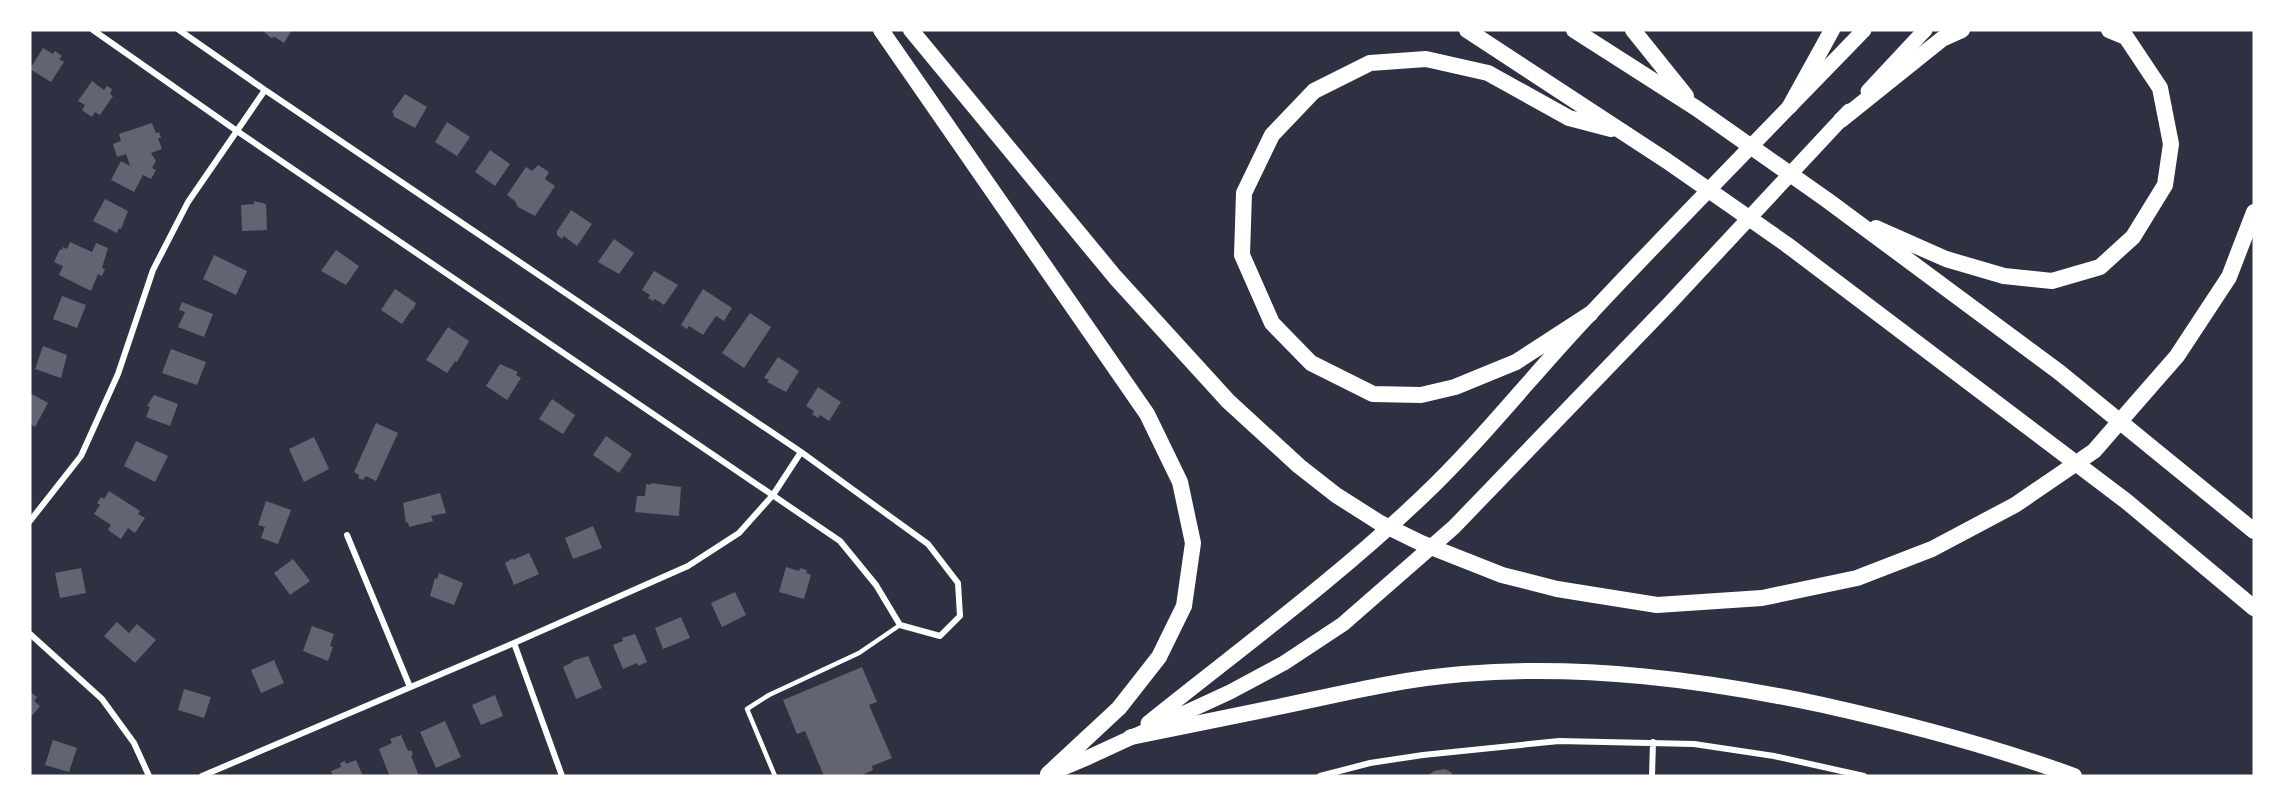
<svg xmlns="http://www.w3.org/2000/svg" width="2284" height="806" viewBox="0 0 2284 806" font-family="Overpass,sans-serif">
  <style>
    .building { fill: #626471 }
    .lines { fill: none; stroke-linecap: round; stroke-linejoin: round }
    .service { stroke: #fff; stroke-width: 4.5 }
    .minor { stroke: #fff; stroke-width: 6 }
    .primary { stroke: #fff; stroke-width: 15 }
    .motorway { stroke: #fff; stroke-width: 16 }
  </style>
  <rect width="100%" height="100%" fill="#2d3142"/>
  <path class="building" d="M262 30H292L284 43 275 37 271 38Z
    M43 48 53 54 55 51 62 56 59 59 64 62 51 82 30 69Z
    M92 81 104 90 107 86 112 89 110 94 113 96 100 115 95 112 92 117 82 110 85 105 78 101Z
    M405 94 427 107 415 128 393 116 394 114 392 112Z
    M447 122 470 137 457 156 435 142Z
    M152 123 156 133 159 132 161 138H158L162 149 151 153 156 161 152 168 156 170 151 179 143 175 134 192 111 180 121 161 130 166 126 154 117 157 113 144 121 141 119 134Z
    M490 150 510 164 495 186 475 172Z
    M538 165 549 172 545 179 555 186 535 216 518 207 515 201 507 195 526 167 532 171Z
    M105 199 128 211 121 229 119 228 117 233 93 221Z
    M254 201 266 204 267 230 242 231 241 205 254 204Z
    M571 210 592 224 577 246 564 236 562 239 557 235V231Z
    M614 239 634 253 619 274 598 262Z
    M70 242 92 252 96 243 108 248 102 268 105 269 102 276 98 274 91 291 59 275 63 266 54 262 60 249 62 250 63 247 67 249Z
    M336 250 359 266 346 285 321 271Z
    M214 255 247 271 236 295 203 279Z
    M654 271 678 285 664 305 655 299 653 301 648 298 650 295 642 290Z
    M395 289 416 303 413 310 412 309 402 324 381 310Z
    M703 289 732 308 724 321 716 316 703 335 689 326 687 329 681 325Z
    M62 296 86 305 77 328 53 319Z
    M182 302 213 314 204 337 178 327 185 312 179 310Z
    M750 313 771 327 744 368 722 353Z
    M448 327 469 341 457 362 455 361 447 373 426 360Z
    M43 346 67 355 61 378 35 369Z
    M171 349 206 362 197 385 162 373Z
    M778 357 799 371 786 392 767 382 769 380 764 378Z
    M500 364 518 372 516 375 521 378 507 400 486 386Z
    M818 387 841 402 829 421 820 415 818 418 812 414 814 411 806 406Z
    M30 393 48 403 35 427 30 424Z
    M154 395 178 404 170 426 146 417 150 407 147 406Z
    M552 399 575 415 563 434 539 419Z
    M376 423 398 433 376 481 366 476 363 480 358 478 359 475 354 472Z
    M606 436 632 454 619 473 593 455Z
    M314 437 329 469 304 482 289 449Z
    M136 441 168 456 155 482 124 466Z
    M651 483 681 487 679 516 635 512 637 496H645L646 484 651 485Z
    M109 491 140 511 138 514 145 518 135 533 128 528 121 539 108 530 111 525 94 514 100 505 97 503 101 497 104 499Z
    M440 493 446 513 431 516 433 521 409 527 408 522 406 523 403 503Z
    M266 501 291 510 278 544 261 538 265 527 258 525Z
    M593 526 602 548 573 559 565 538Z
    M529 553 539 574 514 585 505 563 513 558V560Z
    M293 559 310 581 290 595 274 573Z
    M786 567 799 571 800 568 807 570 806 573 811 575 804 599 779 592Z
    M81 568 86 593 60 598 55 573Z
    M439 573 463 583 454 605 430 596 435 578 437 579Z
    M735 592 746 615 722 627 711 603Z
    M681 617 690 638 663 649 655 628Z
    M117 622 129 633 137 624 156 640 135 663 104 636Z
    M312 626 334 634 330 646 333 647 328 661 303 651Z
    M635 634 647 662 638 666 637 663 623 669 613 645 623 641 622 638Z
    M588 656 602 688 576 699 563 667 573 662 572 661Z
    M274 660 284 683 261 693 251 670Z
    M862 667 877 702 869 705 892 758 872 766 873 770 860 776H824L805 731 797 734 783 700Z
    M184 689 211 697 204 718 178 710Z
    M31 693 37 697 34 701 40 706 30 718Z
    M495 695 503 716 481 725 472 705Z
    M445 721 461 757 436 768 420 732Z
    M401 735 408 751 411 750 413 755 411 756 419 776H390L388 772 379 749 392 743 390 739Z
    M53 740 77 748 69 772 45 765Z
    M356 760 363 776H333L331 771 341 767 340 763 345 761 346 764Z
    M1445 769 1452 773 1451 776H1427L1434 771Z"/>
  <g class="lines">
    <path class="service" d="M775 776 747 709 769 695 859 653 900 625"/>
    <path class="minor" d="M93 30 237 131 840 541 876 585 900 625 940 636 960 616 958 583 928 544 801 452 265 90 179 30
      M30 521 81 456 118 374 153 270 188 202 265 90
      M347 535 410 687
      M30 634 102 699 134 743 149 776
      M514 643 562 776
      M202 776 514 643 688 566 739 533 773 495 801 452
      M1320 776 1370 763 1423 755 1559 741 1694 744 1774 756 1864 776
      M1652 776 1653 742"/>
    <path class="primary" d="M1868 91 1925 30
      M1148 723C1240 649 1336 579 1422 497 1483 439 1534 373 1592 312 1681 217 1773 124 1864 30
      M1051 773 1089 757 1230 692 1284 663 1343 624 1454 527 1669 304 1849 111"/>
    <path class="motorway" d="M881 30 1147 414 1180 482 1193 543 1184 606 1159 657 1119 708 1048 774
      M911 30 1115 277 1228 401 1299 466 1336 495 1380 523 1421 543 1502 575 1557 589 1657 605 1762 598 1857 578 1932 549 2015 505 2094 451 2177 356 2229 277 2254 212
      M1467 30 1667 161 1786 244 2126 501 2254 608
      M1574 30 1696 108 1827 200 2059 372 2254 531
      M1633 30 1686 96
      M1790 106 1832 30
      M1841 120 1942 39 1962 30
      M1876 228 1946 259 2004 276 2052 281 2100 267 2133 237 2165 185 2171 144 2160 88 2126 37 2109 30
      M1590 314 1516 362 1455 387 1421 395 1373 394 1311 363 1272 323 1242 255 1244 193 1272 135 1314 91 1370 63 1426 59 1488 73 1569 118 1611 129
      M1131 737C1180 727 1229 717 1278 707 1340 694 1400 679 1463 674 1584 664 1705 680 1823 705 1908 724 1992 746 2074 776"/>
  </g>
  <rect width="2284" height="806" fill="none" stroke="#ffffff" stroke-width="63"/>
</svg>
